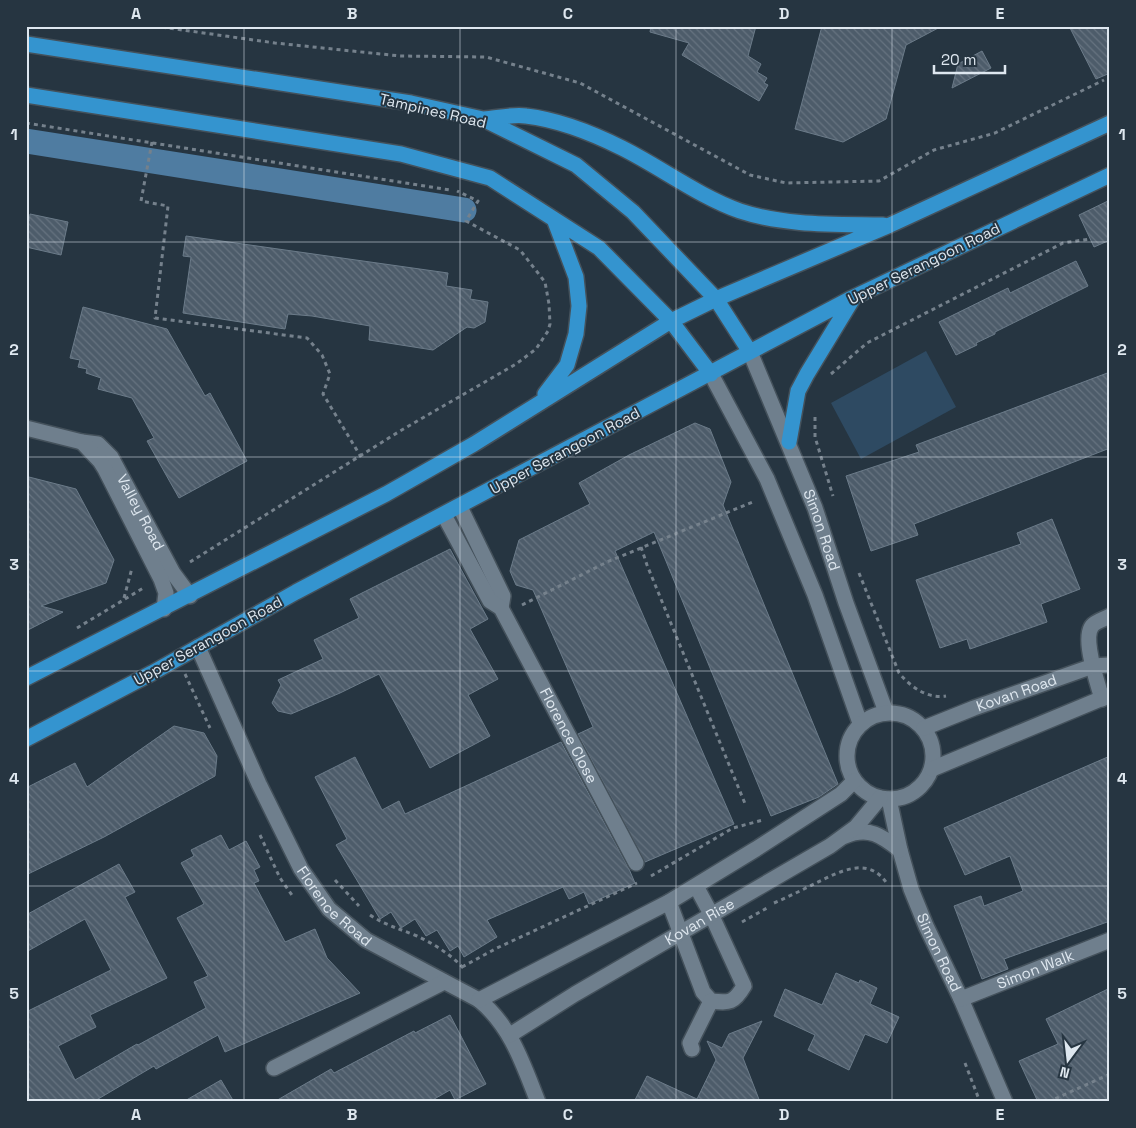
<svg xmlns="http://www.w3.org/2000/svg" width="1136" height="1128" viewBox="0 0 1136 1128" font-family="'Space Grotesk',sans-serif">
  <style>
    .grass { fill: #2e4a62 }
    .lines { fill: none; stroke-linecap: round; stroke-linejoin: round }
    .canal { stroke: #4f7ca1; stroke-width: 25 }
    .building { fill: url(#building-back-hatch); stroke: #6b7b89 }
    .minor-casing { stroke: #44515b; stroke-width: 18 }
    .major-casing { stroke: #44515b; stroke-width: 18 }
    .path { stroke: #75818c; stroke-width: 3; stroke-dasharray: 4 4; stroke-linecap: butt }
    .minor { stroke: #6f7f8d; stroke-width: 15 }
    .major { stroke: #3494cf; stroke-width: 15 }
    .grid { fill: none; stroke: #dee7ef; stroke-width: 1; stroke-opacity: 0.55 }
    .labels { text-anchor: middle; stroke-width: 4; stroke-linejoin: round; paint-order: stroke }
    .street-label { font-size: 15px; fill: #dee7ef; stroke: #263541 }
    .neatline { fill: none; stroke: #dee7ef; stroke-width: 2 }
    .grid-label { font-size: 16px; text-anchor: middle; font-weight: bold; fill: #dee7ef }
  </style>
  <defs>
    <pattern id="building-back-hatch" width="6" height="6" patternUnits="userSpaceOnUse" patternTransform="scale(1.25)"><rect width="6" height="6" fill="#4d5c6a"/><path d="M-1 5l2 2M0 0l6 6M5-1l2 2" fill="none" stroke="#667380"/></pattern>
  </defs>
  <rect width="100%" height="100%" fill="#263541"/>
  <path class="grass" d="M926 351 956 407 861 459 831 403Z"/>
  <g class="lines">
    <path class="canal" d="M26 141 464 210"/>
  </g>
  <path class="building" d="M651 26H756L748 56 761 64 757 72 767 78 764 83 768 85 759 101 682 55 689 43 650 32Z
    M822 26H942L906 45 886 119 843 142 795 129Z
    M1069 26H1110V73L1096 79Z
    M982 51 991 68 952 88 958 64Z
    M1110 200V240L1094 247 1079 215Z
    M30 214 68 222 61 255 26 247V220L29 221Z
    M186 236 448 273 446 286 472 290 470 299 488 302 485 322 474 328 467 327 433 350 369 340 370 326 312 316 288 314 285 329 183 313 191 257 183 256Z
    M1076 261 1088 286 995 332V334L976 343 977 345 956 355 939 322 1008 288 1010 293Z
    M83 307 167 329 205 396 210 393 247 461 179 498 147 441 154 438 132 398 98 389 101 378 86 373 87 369 78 367 80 360 70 358Z
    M1110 372V448L914 524 918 535 871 551 846 476 919 452 916 445Z
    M695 423 710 429 731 482 723 505 838 784 819 797 771 816 654 532 615 551 734 824 645 862 578 734 593 727 533 590 516 585 510 571 519 540 590 504 579 483 629 455Z
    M29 477 76 489 114 560 106 583 41 606 63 612 26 631V489Z
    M1052 519 1080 589 1041 604 1047 622 970 649 967 639 940 648 916 580 1021 544 1017 533Z
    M450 549 488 619 470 629 498 679 468 695 490 736 430 768 379 674 340 693 291 714 278 711 272 703 281 685 278 680 323 659 314 640 359 618 350 599Z
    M174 726 204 733 217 756 215 776 104 837 26 875V788L75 763 87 787Z
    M561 742 629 869 635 883 589 904 584 892 569 899 563 887 487 920 497 937 464 957 458 946 450 951 437 930 426 936 415 919 401 928 391 912 380 919 336 845 347 839 315 777 355 757 382 810 399 801 405 814Z
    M1110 756V921L1004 959 1008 969 982 979 954 906 981 896 984 906 1023 891 1010 856 965 875 944 828Z
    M221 835 229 850 246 841 260 867 254 870 259 881 254 883 285 942 315 929 327 958 360 993 225 1052 218 1035 156 1069 154 1066 93 1102H26V1012L111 970 85 919 26 952V915L119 864 135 892 125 897 167 978 90 1015 96 1027 58 1046 75 1080 137 1044 138 1045 206 1008 194 982 208 976 177 918 204 904 181 863 194 856 191 850Z
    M836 973 859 983 860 980 877 988 870 1004 899 1017 887 1043 865 1034 849 1070 808 1050 815 1035 774 1016 785 989 822 1005Z
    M1110 988V1102H1038L1019 1061 1058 1044 1046 1019Z
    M450 1015 486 1084 455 1100 450 1090 429 1102H274L331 1069 334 1073 414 1031 415 1033Z
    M762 1021 743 1058 760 1102H634L647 1076 697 1099 716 1060 707 1041 722 1048 729 1034Z
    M221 1080 234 1102H183Z"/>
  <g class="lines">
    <defs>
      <g id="minor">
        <path id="s1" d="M750 352 815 508 846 603 886 712"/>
        <path d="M711 374 767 479 815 595 860 723"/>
        <path id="s2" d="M26 428 82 442 98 444 111 457 173 573 190 596"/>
        <path d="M82 442 100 461 105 469 161 579 166 593 164 609"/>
        <path d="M460 507 503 596 501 608"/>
        <path id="s3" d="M444 515 490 601 501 608 636 863"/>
        <path id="s4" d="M198 647 259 784 301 869 329 909 366 940 479 1000C511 1026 523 1064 538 1102"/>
        <path d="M1102 699C1098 684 1082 639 1092 626 1096 621 1105 619 1110 616"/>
        <circle cx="890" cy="756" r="43"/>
        <path id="s5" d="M924 728 974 708 1093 666 1110 665"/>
        <path d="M932 769 1110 695"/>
        <path id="s6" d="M889 799 900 850 911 889 926 926 961 999 1005 1102"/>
        <path d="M845 836C869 826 882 836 900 850"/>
        <path d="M669 902 703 992 711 1001C730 1003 734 1003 744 986L711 914 696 886"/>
        <path id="s7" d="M961 999 1110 940"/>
        <path d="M479 1000 669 902 756 849 841 794 854 781"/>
        <path id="s8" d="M510 1035 575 994 830 846 856 827 880 798"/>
        <path d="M692 1049 690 1043 711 1001"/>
        <path d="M274 1068 444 982"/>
      </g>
      <path id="major" d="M26 44 411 103 483 119 576 165 633 212 716 299 750 352
        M26 95 401 154 490 178 599 248 671 321 711 374
        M484 119C497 118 513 114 526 116 560 120 592 133 622 148 662 168 698 196 740 211 785 226 836 224 883 225
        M545 394 567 365 576 334 579 306 576 277 554 219
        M789 442 798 391 807 374 852 300
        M26 678 386 494 474 444 671 321 716 299 890 225 1110 123
        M26 739 152 673 296 592 852 298 1110 175"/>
    </defs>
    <use href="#minor" class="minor-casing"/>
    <use href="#major" class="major-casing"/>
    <path class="path" d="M154 26 275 43 400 56 486 57 580 83 750 175 786 183 879 181 934 150 995 133 1104 80
      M26 123 450 190
      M152 142 141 201 168 206 155 318 307 338 322 355 330 374 323 394 361 457
      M831 374 867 343 1063 243 1090 239
      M815 417V437L833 496
      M641 547 647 565 746 806
      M190 562 400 431 516 364 536 349 548 331 550 324 549 304 545 282 520 250 466 221 478 201 457 191
      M859 573 899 673C911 687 927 699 946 696
      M124 598 132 568
      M522 605 607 562 755 501
      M77 628 145 587
      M185 674 210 728
      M260 835 280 878 294 898
      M651 876 733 828 763 820
      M335 880 359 906
      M774 903C788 897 802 890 816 883 841 871 869 855 888 885
      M370 915C385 925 400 929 417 936 434 944 452 955 465 970
      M742 922 767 908
      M462 967 497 948 637 883
      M965 1063 980 1102
      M1048 1102 1110 1074"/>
    <use href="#minor" class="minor"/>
    <use href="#major" class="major"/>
  </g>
  <path class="grid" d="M244 26V1102M460 26V1102M676 26V1102M892 26V1102M26 242H1110M26 457H1110M26 671H1110M26 886H1110"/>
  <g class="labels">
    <g class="street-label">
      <text transform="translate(433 111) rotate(13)" y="5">Tampines Road</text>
      <text transform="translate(924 264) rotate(-26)" y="5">Upper Serangoon Road</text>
      <text transform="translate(565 451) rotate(-28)" y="5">Upper Serangoon Road</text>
      <text dy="5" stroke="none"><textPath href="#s2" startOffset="155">Valley Road</textPath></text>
      <text dy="5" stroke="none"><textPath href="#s1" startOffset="192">Simon Road</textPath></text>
      <text transform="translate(208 641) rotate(-29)" y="5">Upper Serangoon Road</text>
      <text dy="5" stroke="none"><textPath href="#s5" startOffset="99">Kovan Road</textPath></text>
      <text dy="5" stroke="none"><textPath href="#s3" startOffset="255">Florence Close</textPath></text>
      <text dy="5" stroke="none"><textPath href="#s4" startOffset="295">Florence Road</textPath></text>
      <text dy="5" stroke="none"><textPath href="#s8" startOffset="221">Kovan Rise</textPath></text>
      <text dy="5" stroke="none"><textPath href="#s6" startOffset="162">Simon Road</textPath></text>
      <text dy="5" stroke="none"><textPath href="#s7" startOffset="80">Simon Walk</textPath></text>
    </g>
  </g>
  <rect width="1136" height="1128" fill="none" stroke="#263541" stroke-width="55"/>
  <g transform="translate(1068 1060) rotate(195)" stroke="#263541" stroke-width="4" paint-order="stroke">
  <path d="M0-4L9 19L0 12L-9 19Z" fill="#dee7ef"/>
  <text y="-8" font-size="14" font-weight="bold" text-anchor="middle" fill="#dee7ef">N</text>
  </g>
  <path d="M934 65v8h71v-8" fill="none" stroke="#dee7ef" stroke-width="2.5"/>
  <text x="941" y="65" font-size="15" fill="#dee7ef" stroke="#263541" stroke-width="4" paint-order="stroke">20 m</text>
  <rect x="28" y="28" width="1080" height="1072" class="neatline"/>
  <g class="grid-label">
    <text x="136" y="19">A</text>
    <text x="352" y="19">B</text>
    <text x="568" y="19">C</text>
    <text x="784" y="19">D</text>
    <text x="1000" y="19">E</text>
    <text x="14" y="140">1</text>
    <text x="1122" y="140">1</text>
    <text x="14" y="355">2</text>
    <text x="1122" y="355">2</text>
    <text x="14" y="570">3</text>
    <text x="1122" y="570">3</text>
    <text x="14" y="784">4</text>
    <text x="1122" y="784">4</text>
    <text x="14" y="999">5</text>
    <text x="1122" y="999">5</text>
    <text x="136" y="1120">A</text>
    <text x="352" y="1120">B</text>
    <text x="568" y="1120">C</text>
    <text x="784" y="1120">D</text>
    <text x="1000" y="1120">E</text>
  </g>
</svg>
